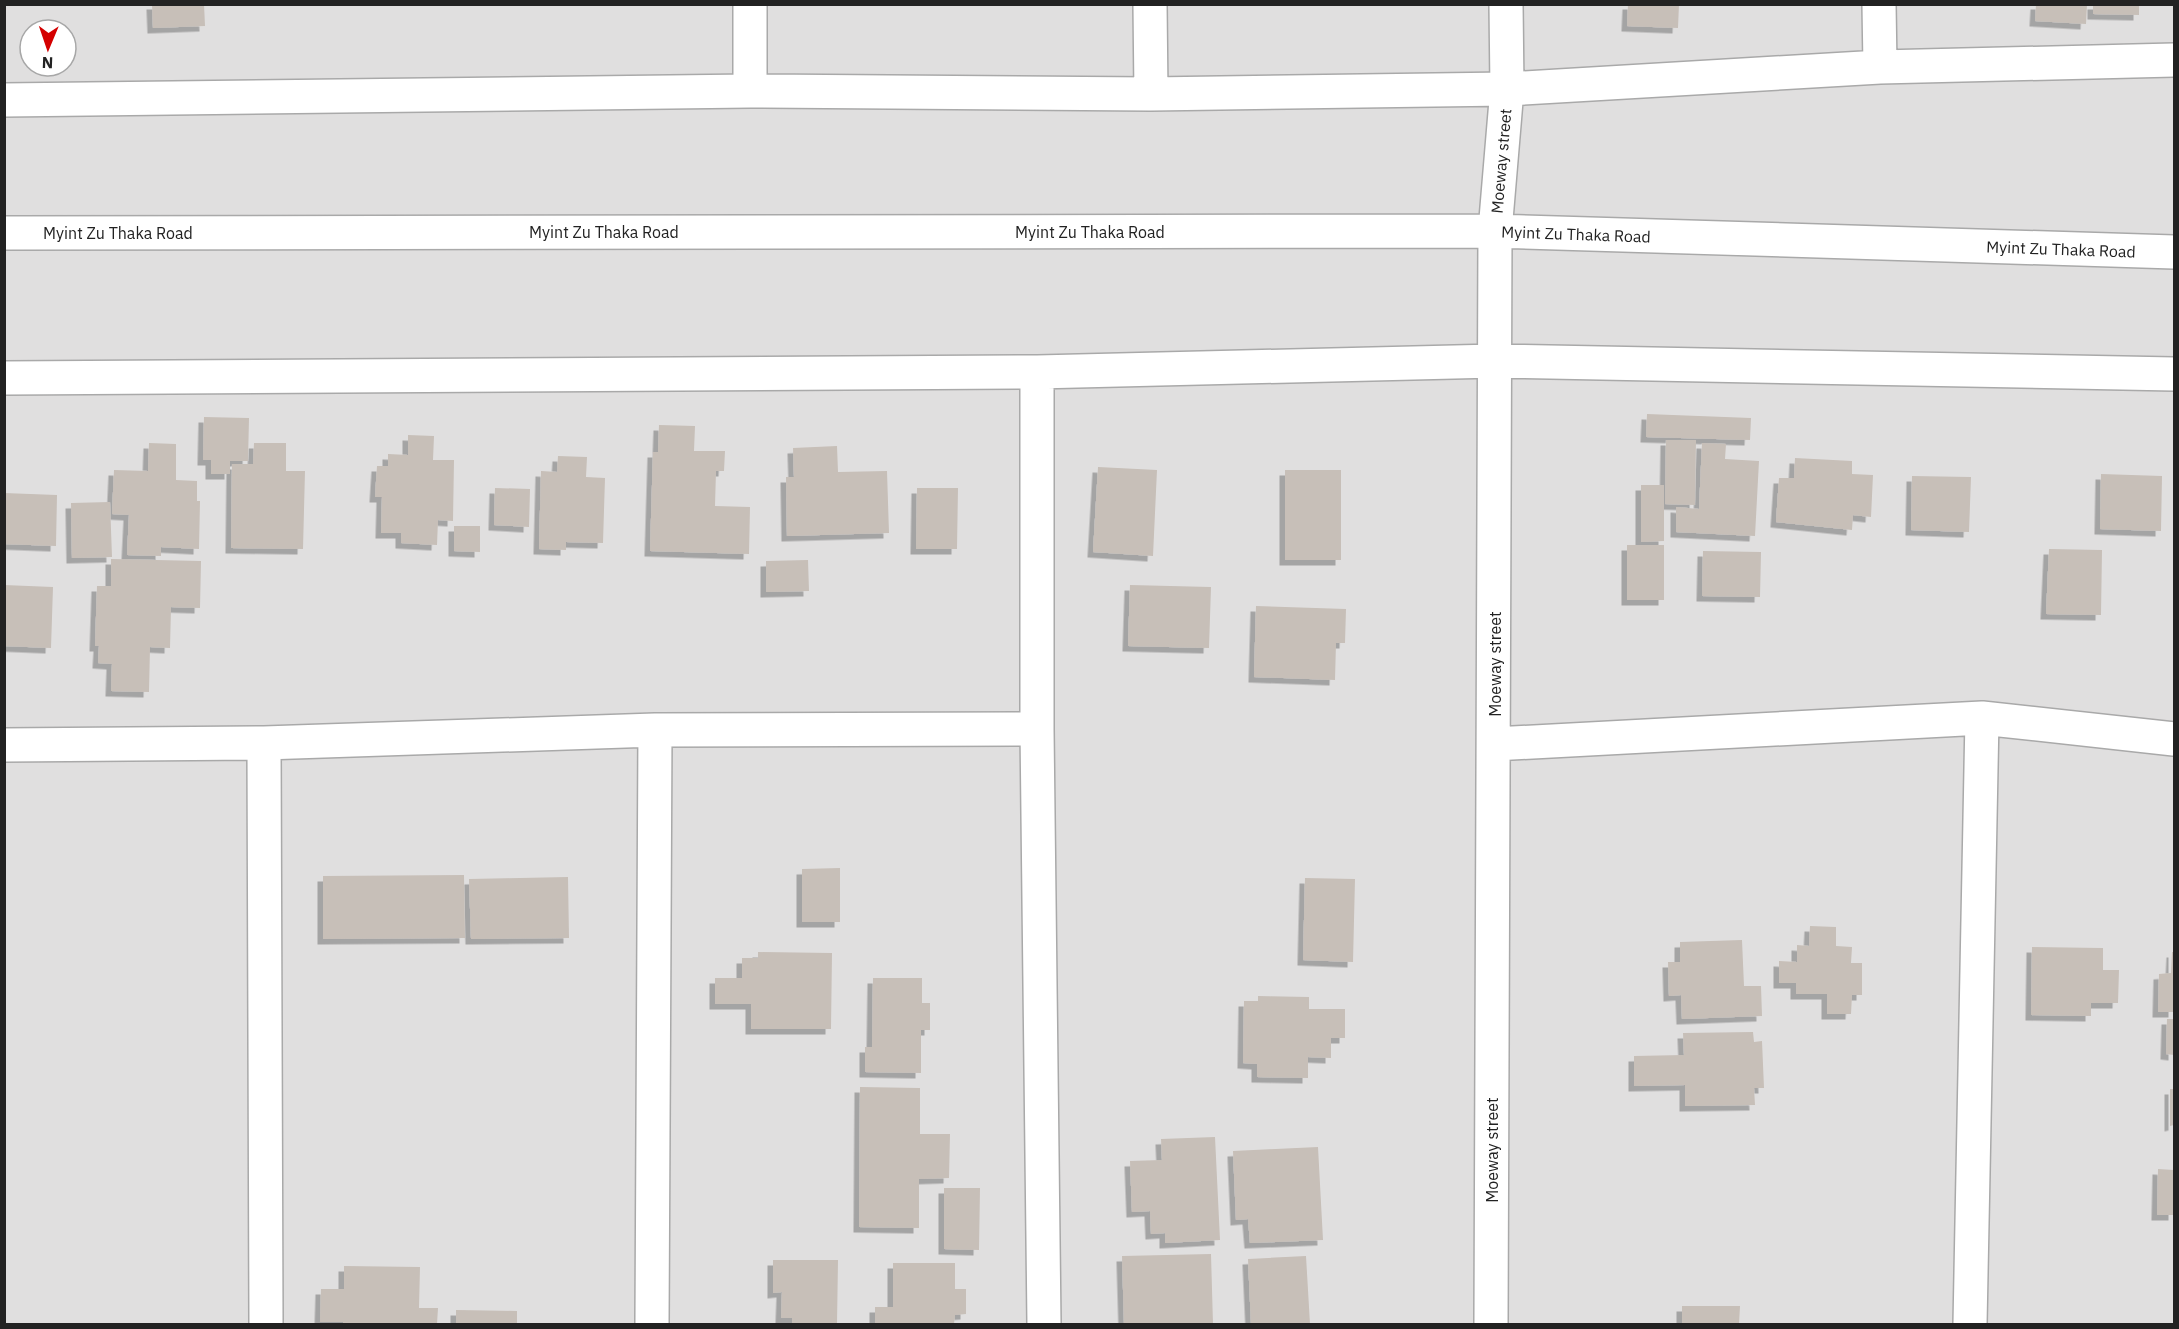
<svg xmlns="http://www.w3.org/2000/svg" width="2179" height="1329" viewBox="0 0 2179 1329" font-family="'IBM Plex Sans',sans-serif">
  <style>
    .residential { fill: #e0dfdf; fill-rule: evenodd }
    .building { fill: #c7bfb8; filter: url(#shadow) }
    .lines { fill: none; stroke-linecap: round; stroke-linejoin: round }
    .minor-casing { stroke: #a9a9a9; stroke-width: 36 }
    .minor { stroke: #fff; stroke-width: 33 }
    .labels { text-anchor: middle; stroke-width: 5; stroke-linejoin: round; paint-order: stroke }
    .street-label { font-size: 16px; fill: #222; stroke: #fff }
  </style>
  <defs>
    <filter id="shadow"><feDropShadow dx="-5.5" dy="5.5" stdDeviation="0" flood-color="#0004"/></filter>
  </defs>
  <rect width="100%" height="100%" fill="#f2efe9"/>
  <path class="residential" d="M5 5H2174V1324H5ZM30 30H66V66H30Z"/>
  <path class="building" d="M152 4H204L205 26 153 28Z
    M1628 4H1679L1678 28 1627 26Z
    M2036 4H2087L2086 24 2035 21Z
    M2093 4H2139V15L2093 14Z
    M1647 414 1751 418 1750 440 1646 437Z
    M204 417 249 418 248 461H230V474H211V460H203Z
    M659 425 695 426 694 451H725L724 471H716L715 506 750 507 749 554 650 551 653 452H658Z
    M408 435 434 436 433 460H454L453 521 438 520 437 545 401 543V533H381L382 497H375L377 466H388V454L408 455Z
    M1666 440H1696L1695 505 1665 504Z
    M149 443 176 444V480L197 481V501H200L199 549 161 547V556L127 555 129 515 112 514 114 470 148 471Z
    M254 443H286V471H305L303 549 231 548 232 464H253Z
    M1702 443 1726 444 1725 459 1759 461 1755 536 1676 532V507L1699 509Z
    M837 446 838 472 887 471 889 533 787 536 786 477H794L793 448Z
    M558 456 587 457 586 477 605 478 603 543 566 542V550L539 549 541 471 557 472Z
    M1795 458 1852 461V474L1873 475 1871 517 1853 515 1852 530 1776 522 1779 478H1794Z
    M1098 467 1157 470 1153 556 1093 552Z
    M1285 470H1341V560H1285Z
    M2101 474 2162 476 2161 531 2100 529Z
    M1912 476 1971 477 1969 532 1911 530Z
    M1641 485H1664V541L1641 542Z
    M495 488 530 489 529 527 494 525Z
    M917 488H958L957 549H916Z
    M4 493 57 495 56 546 4 544Z
    M110 502 112 557 72 558 71 503Z
    M454 526H480V552L454 551Z
    M1627 545H1664V600H1627Z
    M2049 549 2102 550 2101 615 2046 614Z
    M1703 551 1761 552 1760 597 1702 596Z
    M111 559 201 561 200 608 171 607 170 648 150 647 149 692 111 691 112 664 98 663 99 646H95L97 586H111Z
    M808 560 809 591 766 592V561Z
    M4 585 53 587 51 648 4 646Z
    M1130 585 1211 587 1209 648 1128 646Z
    M1256 606 1346 609 1345 643H1336L1335 680 1254 677Z
    M840 868V922H802V869Z
    M464 875 465 938 323 939V876Z
    M568 877 569 938 471 939 469 879Z
    M1305 878 1355 879 1353 962 1303 960Z
    M1810 926 1836 927V946L1852 947 1851 963H1862V995H1852L1851 1014H1827V994H1796V983H1779V961L1797 962V945L1809 946Z
    M1742 940 1744 986H1761L1762 1016 1682 1019 1681 995 1669 996 1668 962H1680V942Z
    M2032 947 2103 948V970H2119L2118 1003H2091V1016L2031 1015Z
    M758 952 832 953 831 1029H751V1004H715V978H742V958H758Z
    M2172 952H2174V1012H2158L2159 974 2171 973Z
    M873 978H922V1003H930V1030H921V1073L865 1072V1047H872Z
    M1258 996 1309 997V1009H1345V1038H1331V1058L1308 1057V1078L1257 1077V1064L1243 1063 1244 1001H1258Z
    M2167 1019H2174V1055L2166 1054Z
    M1753 1032 1754 1042 1762 1041 1764 1088H1754L1755 1105 1685 1106V1085L1634 1086V1056L1684 1055 1683 1033Z
    M860 1087 920 1088V1134H950L949 1178 919 1179V1228L859 1227Z
    M2170 1089H2174V1125L2170 1126Z
    M1215 1137 1220 1240 1165 1243V1233L1151 1234 1150 1211 1132 1212 1130 1161 1162 1160 1161 1139Z
    M1318 1147 1323 1240 1250 1243 1248 1219 1236 1220 1233 1151Z
    M2158 1169 2174 1170V1215H2157Z
    M944 1188H980L979 1250 944 1249Z
    M1211 1254 1213 1324H1124L1122 1256Z
    M1306 1256 1310 1324H1251L1248 1259Z
    M773 1260H838L837 1324H792V1318H781L782 1292 773 1293Z
    M893 1263H955V1289H966V1314L955 1315 954 1324H875V1307H893Z
    M344 1266 420 1267 419 1308H438L437 1324H343V1322H320L321 1289H344Z
    M1682 1306H1740L1739 1324H1682Z
    M456 1310 517 1311V1324H456Z"/>
  <g class="lines">
    <defs>
      <path id="minor" d="M750 4V91
        M1150 4 1151 94
        M1879 4 1880 67
        M4 100 750 91 1151 94 1507 89 1880 67 2174 60
        M4 233 1495 231 2174 252
        M4 378 1037 372 1495 361 2174 374
        M1037 729 1044 1324
        M264 743 266 1324
        M1494 744 1982 718 2174 739
        M4 745 264 743 655 730 1037 729V372
        M652 1324 655 730
        M1491 1324 1495 231 1507 89 1506 4
        M1970 1324 1982 718"/>
    </defs>
    <use href="#minor" class="minor-casing"/>
    <use href="#minor" class="minor"/>
  </g>
  <g class="labels">
    <g class="street-label">
      <text transform="translate(1501 161) rotate(-85)" y="6">Moeway street</text>
      <text x="604" y="238">Myint Zu Thaka Road</text>
      <text x="1090" y="238">Myint Zu Thaka Road</text>
      <text x="118" y="239">Myint Zu Thaka Road</text>
      <text transform="translate(1576 234) rotate(2)" y="6">Myint Zu Thaka Road</text>
      <text transform="translate(2061 249) rotate(2)" y="6">Myint Zu Thaka Road</text>
      <text transform="translate(1495 664) rotate(-90)" y="6">Moeway street</text>
      <text transform="translate(1492 1150) rotate(-90)" y="6">Moeway street</text>
    </g>
  </g>
  <rect width="2179" height="1329" fill="none" stroke="#222222" stroke-width="12"/>
  <g transform="translate(48 48) rotate(182)"><circle r="28" fill="#ffffff" stroke="#a7a7a7" stroke-width="1.5"/>
  <path d="M0-4.5L10 22L0 15L-10 22Z" fill="#d40000"/>
  <text y="-9" font-size="16" font-weight="bold" text-anchor="middle" fill="#222222">N</text>
  </g>
</svg>
